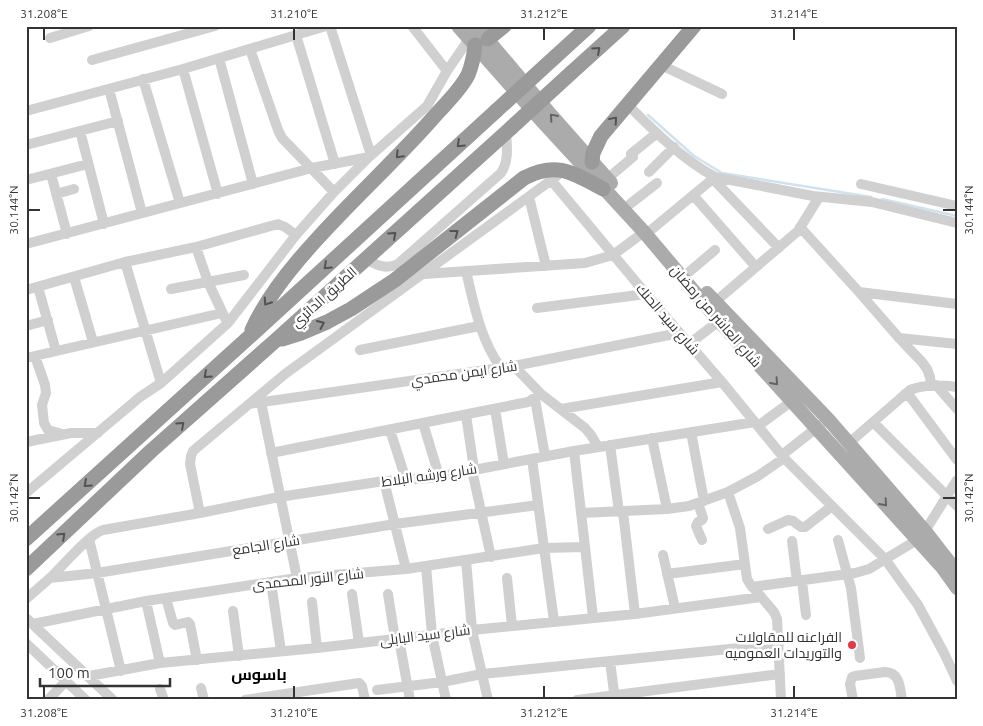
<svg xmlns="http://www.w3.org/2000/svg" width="983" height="726" viewBox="0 0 983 726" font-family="Ubuntu,Cairo,sans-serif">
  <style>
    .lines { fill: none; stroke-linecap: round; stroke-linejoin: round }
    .stream { stroke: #cfe2ee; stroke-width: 2.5 }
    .minor { stroke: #d0d0d0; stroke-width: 10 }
    .major { stroke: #ababab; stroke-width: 14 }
    .highway { stroke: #9a9a9a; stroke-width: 15 }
    .highway-bridge { stroke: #9a9a9a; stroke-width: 15 }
    .oneway { stroke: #525252 }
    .oneway2 { stroke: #636363 }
    .ticks { fill: none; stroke: #333; stroke-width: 2 }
    .poi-dot { fill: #e63946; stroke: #fff; stroke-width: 2 }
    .labels { text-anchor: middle; stroke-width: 5; stroke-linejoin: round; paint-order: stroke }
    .street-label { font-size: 14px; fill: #333; stroke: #fff }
    .poi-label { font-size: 14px; fill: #333; stroke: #fff; text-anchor: end }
    .quarter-label { font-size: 16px; font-weight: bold; fill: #000; stroke: #fff }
    .neatline { fill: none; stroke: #333; stroke-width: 2 }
    .ticks-label { font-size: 12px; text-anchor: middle; fill: #333 }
  </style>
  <rect width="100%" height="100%" fill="#fff"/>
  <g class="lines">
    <path class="stream" d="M648 115 694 156 722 173 871 197
      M882 199 957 216"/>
    <path class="minor" d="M330 26 371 155
      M412 26 447 71
      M296 35 335 164
      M50 38 89 26
      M250 49 278 130 282 138 334 192
      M219 58 253 184
      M92 60 215 26
      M661 65 722 94
      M183 69 218 194
      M143 79 180 203
      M109 89 142 213
      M628 105C654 131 682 159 715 177L813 196 872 202 957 223
      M26 111 183 69 326 26
      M80 131 104 224
      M26 145 118 121
      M649 172 674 147
      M51 174 67 234
      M607 179 633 157 631 154 657 133
      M713 179 779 248
      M26 180 88 164
      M551 180 646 294 722 382 784 458 885 559 918 605 944 653 957 681
      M861 184 957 206
      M56 194 74 189
      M693 195 756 267
      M529 197 546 266
      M630 204 657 183
      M800 227 859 292 899 338 922 362 927 369 930 377 931 386
      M651 230 715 177
      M26 244 312 168 369 157
      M196 247 208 282 225 318
      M366 259C377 265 385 270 398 264L501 173C509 161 507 147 506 132
      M125 262 161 383
      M466 271C474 305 480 339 501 368
      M689 272 715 250
      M424 274 585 263 613 255 644 232
      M74 277 93 342
      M38 287 56 351
      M171 289 244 275
      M26 290 125 262 196 247 278 224 285 227 296 235
      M859 292 957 304
      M715 302 798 231 819 197
      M537 308 646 294
      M26 326 48 320
      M899 338 957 344
      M689 344 719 321
      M360 350 479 326
      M35 356 45 385 46 393 42 405 44 423 48 430 62 434
      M26 358 222 313
      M514 366 541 394 585 428 591 435 598 447
      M936 385 957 409
      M905 394 911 398 957 460
      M535 399 545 456
      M261 402 297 578
      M249 404 514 366 679 333
      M495 409 504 464
      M561 409 722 382
      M466 415 474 469
      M873 422 957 506
      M423 423 439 476
      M758 426 792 401
      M390 430 406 480
      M691 432 704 501
      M652 438 667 509
      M26 442 71 433H98
      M849 443 910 390C925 384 942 385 957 387
      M610 445 619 512
      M574 451 593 617
      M271 453 528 402 541 394
      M782 455 828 419
      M532 459 554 621
      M472 470 491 557
      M384 481 406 569
      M728 492 740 528 747 579 750 584 774 612 777 619 781 700
      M26 493 140 397 161 383 228 323 296 235 334 192 369 157 427 106 447 71 469 39
      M698 503 703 518 702 520 698 522 696 526 702 540
      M623 512 635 614
      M200 513 190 464 191 456 193 451 285 374 557 176
      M581 513 667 509 689 506 728 492 758 476 784 458
      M768 529 788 520 793 521 801 527H805L832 506
      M925 531 957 480
      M89 539 121 671
      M838 540 851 588 860 658
      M792 541 797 581
      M663 555 675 608
      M466 560 472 630 488 700
      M426 566 432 635 446 700
      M667 574 745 564
      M50 578 97 573 395 524 538 505
      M507 578 512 626
      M802 581 806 615
      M271 582 281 651
      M752 587 855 573 869 569 917 540
      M352 594 359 643
      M388 594 395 639
      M166 598 173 623 175 625 188 622 190 624 197 660
      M26 599C34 592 42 585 50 578 62 567 89 534 103 530L200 513 279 497 384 481 431 478 574 451 755 422
      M146 601 160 663
      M312 602 317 648
      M233 611 239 656
      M26 618 113 700
      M33 624 146 601 297 578 406 569 544 548 585 547
      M399 639 410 700
      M26 643 86 700
      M610 661 615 700
      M89 676 160 663 317 648 472 630 635 614 761 597
      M201 688 204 700
      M160 689 164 700
      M377 690 442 682 482 674 779 644
      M48 700 66 681
      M245 700 359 683 362 686 365 700
      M577 700 780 674
      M853 700 850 684 852 677 855 676 885 672C900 672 900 688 902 700"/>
    <path class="major" d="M458 26 542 121 644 232 719 321 942 567 957 588
      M476 26 551 115 611 183
      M707 293 828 419 925 531 957 572"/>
    <path class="highway" d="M488 39 504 26
      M555 57 589 26
      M571 73 623 26
      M592 162 593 153 601 136 694 26
      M252 330C267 296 293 265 318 238 355 197 396 160 432 119 444 105 459 92 468 75 472 65 474 56 475 45
      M282 339 301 333 327 322 351 309 395 280 524 178C557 161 573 173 603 189
      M26 539 248 338 496 111
      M26 569 151 451 275 341 511 128"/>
    <path class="highway-bridge" d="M496 111 555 57
      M511 128 571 73"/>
  </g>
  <defs><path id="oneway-chevron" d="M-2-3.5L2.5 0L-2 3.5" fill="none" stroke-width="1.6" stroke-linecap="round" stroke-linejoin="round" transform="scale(1.25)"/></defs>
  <g class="oneway">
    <use href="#oneway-chevron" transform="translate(597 50) rotate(-42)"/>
    <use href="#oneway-chevron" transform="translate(614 120) rotate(-49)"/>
    <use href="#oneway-chevron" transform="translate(460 144) rotate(137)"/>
    <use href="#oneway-chevron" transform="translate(399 155) rotate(134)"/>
    <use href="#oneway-chevron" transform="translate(455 233) rotate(-38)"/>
    <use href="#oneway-chevron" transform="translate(393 235) rotate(-42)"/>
    <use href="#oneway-chevron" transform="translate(327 266) rotate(137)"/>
    <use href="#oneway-chevron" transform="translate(267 302) rotate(123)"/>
    <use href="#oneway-chevron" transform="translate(321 324) rotate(-24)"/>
    <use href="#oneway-chevron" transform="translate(207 375) rotate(138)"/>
    <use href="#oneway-chevron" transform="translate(181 425) rotate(-42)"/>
    <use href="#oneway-chevron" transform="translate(87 484) rotate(138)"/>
    <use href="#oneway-chevron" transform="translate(62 536) rotate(-43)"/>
  </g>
  <g class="oneway2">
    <use href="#oneway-chevron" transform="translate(553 117) rotate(-131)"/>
    <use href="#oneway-chevron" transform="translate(775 382) rotate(48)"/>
    <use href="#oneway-chevron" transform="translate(884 503) rotate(48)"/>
  </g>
  <path class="ticks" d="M44 28V40M294 28V40M544 28V40M794 28V40M28 210H40M943 210H956M28 498H40M943 498H956M44 686V698M294 686V698M544 686V698M794 686V698"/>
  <circle class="poi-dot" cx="852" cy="645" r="5"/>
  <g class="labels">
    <g class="street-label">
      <text transform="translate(324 297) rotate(-42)" y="5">الطريق الدائري</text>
      <text transform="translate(716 316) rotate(49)" y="5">شارع العاشر من رمضان</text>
      <text transform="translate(668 319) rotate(49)" y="5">شارع سيد الحنك</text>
      <text transform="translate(464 373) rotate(-8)" y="5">شارع ايمن محمدي</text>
      <text transform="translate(429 475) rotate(-8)" y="5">شارع ورشه البلاط</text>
      <text transform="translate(266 545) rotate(-9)" y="5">شارع الجامع</text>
      <text transform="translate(308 579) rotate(-6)" y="5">شارع النور المحمدى</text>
      <text transform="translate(425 635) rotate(-7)" y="5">شارع سيد البابلى</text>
    </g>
    <g class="poi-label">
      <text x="842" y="642">الفراعنه للمقاولات<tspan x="842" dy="16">والتوريدات العموميه</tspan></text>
    </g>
    <g class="quarter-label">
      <text x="259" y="680">باسوس</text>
    </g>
  </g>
  <rect width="983" height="726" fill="none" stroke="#ffffff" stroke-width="55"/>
  <path d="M40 678v8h130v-8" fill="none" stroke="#333333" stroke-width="2.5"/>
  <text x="48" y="678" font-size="15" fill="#333333" stroke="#ffffff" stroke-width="4" paint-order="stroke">100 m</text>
  <rect x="28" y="28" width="928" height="670" class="neatline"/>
  <g class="ticks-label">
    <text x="44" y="18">31.208°E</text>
    <text x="294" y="18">31.210°E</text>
    <text x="544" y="18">31.212°E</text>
    <text x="794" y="18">31.214°E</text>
    <text transform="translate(14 210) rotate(-90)" y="4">30.144°N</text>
    <text transform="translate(969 210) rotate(-90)" y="4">30.144°N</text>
    <text transform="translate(14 498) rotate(-90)" y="4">30.142°N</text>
    <text transform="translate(969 498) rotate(-90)" y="4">30.142°N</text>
    <text x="44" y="717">31.208°E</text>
    <text x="294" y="717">31.210°E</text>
    <text x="544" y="717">31.212°E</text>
    <text x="794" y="717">31.214°E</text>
  </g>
</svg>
